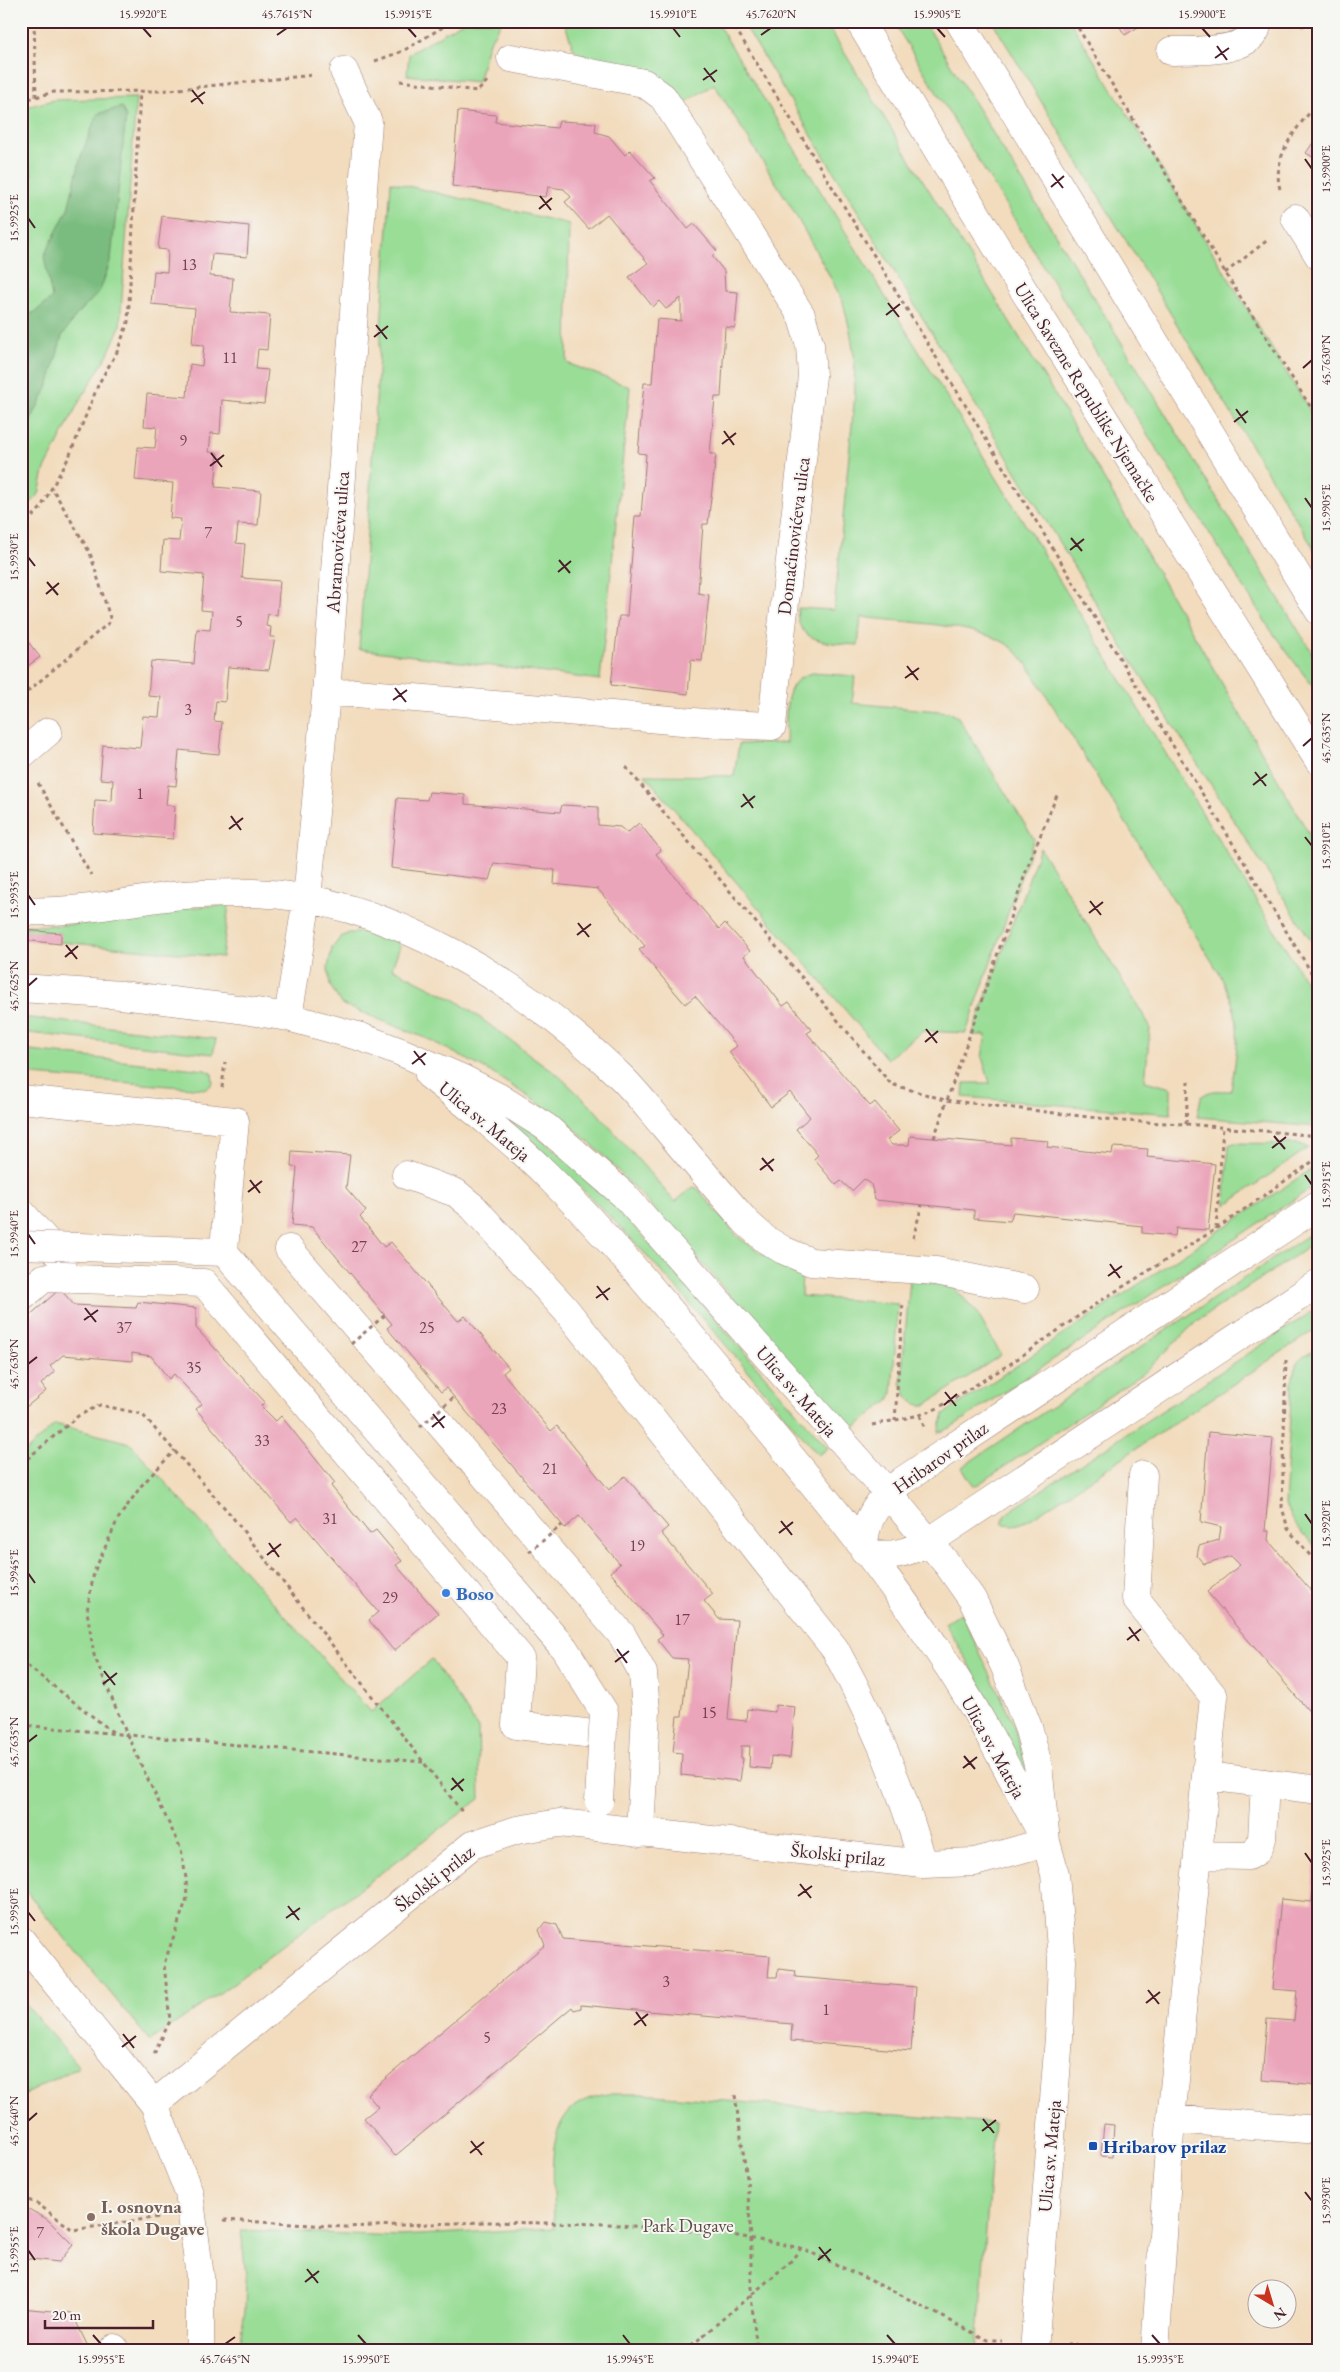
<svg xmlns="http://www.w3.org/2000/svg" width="1340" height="2372" viewBox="0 0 1340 2372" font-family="'EB Garamond',serif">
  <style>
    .green { fill: #99dd96; stroke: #727e60 }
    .forest { fill: #7abc7f; stroke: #626e55 }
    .building { fill: #eba5bb }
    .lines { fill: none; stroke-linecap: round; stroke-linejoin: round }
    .minor-tunnel { stroke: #d0b6a0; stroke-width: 28; stroke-dasharray: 28 14; stroke-linecap: butt }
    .minor-casing { stroke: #9e7e74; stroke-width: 29 }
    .major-casing { stroke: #9e7e74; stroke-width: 29 }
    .path { stroke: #9e7e74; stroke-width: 3; stroke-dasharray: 4 4; stroke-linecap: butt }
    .minor { stroke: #fff; stroke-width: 28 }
    .major { stroke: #fff; stroke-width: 28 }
    .minor-bridge-casing { stroke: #9e7e74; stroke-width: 29; stroke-linecap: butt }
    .path-bridge { stroke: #9e7e74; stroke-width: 3; stroke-dasharray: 4 4; stroke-linecap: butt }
    .minor-bridge { stroke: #fff; stroke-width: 28 }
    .ticks { fill: none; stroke: #4a1f2b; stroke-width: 2 }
    .shop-dot { fill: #3f7fe0; stroke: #f6f6f2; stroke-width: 2 }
    .transit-dot { fill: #1a4fb4; stroke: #f6f6f2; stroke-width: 2 }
    .education-dot { fill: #8d6e63; stroke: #f6f6f2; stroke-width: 2 }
    .labels { text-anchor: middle; stroke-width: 4; stroke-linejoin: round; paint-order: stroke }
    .number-label { font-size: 16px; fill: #72404f }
    .street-label { font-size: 19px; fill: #4a1f2b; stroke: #f6f6f2 }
    .shop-label { font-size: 19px; font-weight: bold; fill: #366cbe; stroke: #f6f6f2; text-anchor: start }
    .transit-label { font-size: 19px; font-weight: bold; fill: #164399; stroke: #f6f6f2; text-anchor: start }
    .education-label { font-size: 19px; font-weight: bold; fill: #785e54; stroke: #f6f6f2; text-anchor: start }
    .park-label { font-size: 19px; fill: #5e4e46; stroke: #f6f6f2 }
    .neatline { fill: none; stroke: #4a1f2b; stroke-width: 2 }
    .ticks-label { font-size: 12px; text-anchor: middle; fill: #4a1f2b }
  </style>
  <rect width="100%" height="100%" fill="#f6f6f2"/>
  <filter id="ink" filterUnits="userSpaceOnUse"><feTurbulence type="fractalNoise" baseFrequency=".02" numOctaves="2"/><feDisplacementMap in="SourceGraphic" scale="10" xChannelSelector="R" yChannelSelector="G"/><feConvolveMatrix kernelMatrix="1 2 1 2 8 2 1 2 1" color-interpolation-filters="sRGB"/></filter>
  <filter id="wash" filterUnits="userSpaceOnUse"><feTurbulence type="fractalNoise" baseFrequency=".0096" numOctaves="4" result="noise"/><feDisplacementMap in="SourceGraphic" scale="20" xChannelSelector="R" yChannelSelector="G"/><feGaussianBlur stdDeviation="1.12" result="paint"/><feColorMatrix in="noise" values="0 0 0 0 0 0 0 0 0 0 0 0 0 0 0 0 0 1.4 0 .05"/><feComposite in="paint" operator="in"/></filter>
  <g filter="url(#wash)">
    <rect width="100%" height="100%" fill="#f2dcbd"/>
    <path class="green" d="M464 21H502L488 44 478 82 407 75 409 54Z
      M564 21H716L1319 1003V1127L1197 1117 1201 1097C1210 1089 1219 1091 1231 1091 1234 1067 1241 1037 1235 1013 1232 1000 1226 988 1221 976L1043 690C1034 675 1025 659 1011 647 982 624 899 622 861 617L858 645C833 643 793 644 798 608L834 610 855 393 854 355 850 330 843 302 826 269 790 205 714 84 683 104 580 54 573 48Z
      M742 21H825L1061 405 1319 851V953L1124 649Z
      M893 21H924L1319 664V695L1270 629 1100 359Z
      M992 21H1070L1319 425V557Z
      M136 98 120 326 108 354 79 402 44 471 39 494 21 514V207L32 174 21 143V108L54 100Z
      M391 182 569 224 567 363 630 387 600 680 359 649Z
      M813 673 855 676 852 703 949 712 958 717 1034 839 966 1033 923 1031 887 1059 645 775 734 776 739 744 786 743C787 717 780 679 813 673Z
      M1040 848 1149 1024 1150 1029 1145 1081 1171 1088V1114L963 1097 964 1083H990L982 1057 986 1035H972Z
      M229 905 222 957 60 942 61 933 21 931V926L64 925 104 921 166 909Z
      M373 932 394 939 400 946 392 968 457 1001 559 1076 594 1109 675 1202 693 1187 697 1188 738 1237 770 1259 802 1271 801 1296 898 1304 892 1394 889 1400 852 1430 837 1417 656 1211 601 1153 567 1122 489 1071 430 1040 341 1004 330 985 328 968 332 948 341 937 349 933Z
      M21 1017 216 1039 213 1054 21 1032Z
      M21 1050 205 1070 212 1073 213 1083 206 1089 21 1074Z
      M480 1098 495 1102 600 1187 828 1448 818 1455C754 1379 691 1301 622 1229 577 1182 528 1140 480 1098Z
      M1234 1143 1300 1144 1308 1148 1226 1205 1225 1189 1229 1145Z
      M1319 1164V1183L950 1428 938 1433 944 1414Z
      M1319 1228V1240L1197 1321 1144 1373 974 1487 962 1467Z
      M910 1279 954 1288 976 1311 1001 1355 925 1405C910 1406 906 1395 901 1383Z
      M1319 1307V1327L1032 1518C1021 1524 1014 1527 1002 1523L1005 1515 1013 1509Z
      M1319 1348V1552L1293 1521 1285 1505 1292 1383C1296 1358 1298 1360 1319 1348Z
      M55 1424 130 1443 371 1712 432 1659 478 1728 480 1799 224 1990 150 2041 21 1885V1456Z
      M961 1613 1011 1718 1037 1800 1019 1768 987 1695 945 1623Z
      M21 1999 79 2067 21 2096Z
      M607 2094H642L994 2123 977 2351H238L245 2311 246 2276 241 2230 399 2236 554 2228C555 2190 541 2124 581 2102 589 2098 598 2096 607 2094Z"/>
    <path class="forest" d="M122 107 126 117 111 259 100 291 75 317 62 336 49 384 21 440V317L35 312 52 298 44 256 68 209 81 156 97 114Z"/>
    <g id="blocks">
      <path class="building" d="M1116 21H1148L1125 35Z
        M1299 21H1315L1302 27Z
        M458 111 496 115 495 122 557 128 559 121 596 123 595 132 609 136 625 155 630 150 655 178 650 181 688 229 694 224 717 251 712 256 724 271 725 291 738 292 735 328 725 327 721 397H715L710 454H716L708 524H703L698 593 709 595 702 661 691 660 688 694 611 685 619 616H627L635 516H641L646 454 638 453 644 383H652L657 319 681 321V298L666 309 659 301 653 307 629 277 648 263 607 214 589 229 565 202 571 197 564 189 548 187 546 197 452 186Z
        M1319 134V161L1306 153Z
        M162 216 249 226 247 257 212 254 210 276 233 278 230 312 270 315 267 350 258 349 256 369 268 370 264 404 222 400 220 434 211 433 209 452 218 453 215 487 261 491 258 525 238 524 236 543 245 544 242 578 280 581 277 615 268 614 266 626 271 627 270 637H275L269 670 228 667 225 702 216 701 214 721 222 722 219 754 179 750 176 786 168 785 166 805 175 806 173 839 93 833 95 800 112 801 113 780 100 779 103 745 140 748 143 716 159 717 161 697 148 696 151 661 194 664 197 629 210 630 212 611 201 610 204 575 161 571 163 540 179 541 181 519 170 518 173 483 135 480 138 447 155 448 157 427 144 426 147 394 187 397 190 364 202 366 204 345 192 344 195 308 151 304 154 271 167 272 168 250 158 249Z
        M21 633 40 657 21 671Z
        M429 792 465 795V804L560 812 562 805 598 807V825L620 827 627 833 639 823 661 850 656 854 719 929 725 923 750 951 744 956 783 1006 789 1002 812 1030 807 1033 850 1083 870 1106 875 1102 899 1131 887 1140 892 1145H909L910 1136 1011 1145V1138L1048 1141 1047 1147 1112 1154 1113 1147 1148 1149 1147 1157 1215 1164 1208 1230 1176 1228 1175 1236 1142 1233V1226L1013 1212 1010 1221 974 1218V1210L875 1200 871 1184 864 1179 852 1191 841 1181 836 1185 814 1159 818 1155 796 1129 810 1117 790 1092 771 1107 729 1052 737 1046 695 996 685 1004 639 950 645 946 598 889 554 884 555 870 494 863 489 880 391 868 397 798 427 800Z
        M24 930 61 933V944L22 940Z
        M292 1151 350 1155 346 1188 366 1211 360 1217 384 1247 391 1242 458 1321 465 1316 509 1368 503 1373 551 1431 557 1426 609 1490 625 1476 668 1527 661 1533 713 1594 704 1601 719 1619 737 1620 728 1719 746 1721 747 1709 775 1712 776 1705 795 1707 790 1758 771 1756 770 1769 749 1767 750 1746H741V1758H743L740 1781 681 1775 682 1753 673 1752 677 1716H682L688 1659 672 1658 657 1639 663 1635 610 1572 620 1564 579 1516 565 1528 454 1397 446 1388 441 1392 387 1328 392 1324 312 1227 292 1225 297 1167H291Z
        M60 1289 74 1305 136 1308 138 1302 196 1308V1328L265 1402 261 1406 276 1421 281 1416 335 1483 331 1486 370 1534 376 1530 402 1561 396 1565 438 1613 394 1651 369 1620 378 1612 297 1517 291 1522 196 1409 202 1404 174 1374 169 1379 151 1356 132 1353V1361L63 1355 50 1366 55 1372 41 1384 46 1391 21 1411V1323Z
        M1208 1432 1273 1438 1265 1531H1269L1268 1540 1319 1600V1723L1207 1592 1240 1565 1231 1556 1204 1564 1197 1556 1199 1546 1219 1540 1221 1527 1201 1522Z
        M1317 1847 1319 2085 1262 2080 1267 2019 1294 2021 1297 1991 1272 1989 1281 1899 1312 1902Z
        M545 1922 557 1925 563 1939 770 1956 768 1977H777L778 1969 796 1971 795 1977 916 1987 911 2051 791 2041 792 2024 581 2005V2008L574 2010 572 2007 395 2156 364 2118 378 2107 367 2094 545 1945 539 1930Z
        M1104 2124 1114 2125 1112 2157 1101 2156Z
        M21 2205 47 2219 73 2245 59 2262 23 2258 21 2262Z
        M21 2308 72 2313 90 2351H21Z"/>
    </g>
  </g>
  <g filter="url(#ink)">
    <use href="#blocks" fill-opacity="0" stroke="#9e7e74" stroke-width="1"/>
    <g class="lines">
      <path class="minor-tunnel" d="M585 1733 626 1740"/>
      <defs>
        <path id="minor" d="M1171 51C1193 50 1245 54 1256 30L1253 21
          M1295 218 1319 256
          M326 694 356 693 705 723 772 726 779 652 812 376 810 345 801 315 663 97 644 83 511 58
          M21 755 48 732
          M21 911C73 914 123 902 173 896 199 893 228 893 254 893 388 897 528 987 622 1078 637 1093 650 1110 664 1126 691 1159 719 1191 747 1223L765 1239 783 1250 811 1262 936 1271 1025 1289
          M21 988 121 995 231 1008 288 1017 361 1037 401 1052 461 1078 500 1098 546 1127 624 1195 888 1493 948 1565 972 1599 1005 1667 1029 1730 1038 1765 1046 1842 1055 1874 1062 1961 1059 2037 1034 2351
          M288 1017 307 899 326 694 368 122 344 71
          M429 1075C470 1107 512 1140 549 1177 615 1243 675 1316 734 1388 809 1478 886 1570 950 1669 984 1721 1011 1777 1041 1832
          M21 1099 235 1121 228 1195
          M406 1175 456 1193 473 1207 566 1310 835 1649C873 1718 902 1788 923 1864
          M21 1212 63 1260
          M289 1249 622 1635 643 1673 646 1711 640 1833
          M21 1298 44 1278 204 1283 520 1657 516 1725 585 1733
          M1143 1475 1136 1599 1214 1697 1171 2119 1155 2351
          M864 1551C863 1519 879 1500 902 1481L1319 1205
          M864 1551C888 1559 908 1553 930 1541L1319 1283
          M1207 1776 1319 1790
          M1198 1855 1249 1856 1257 1851 1262 1839 1265 1783
          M21 1940 154 2104 189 2193 200 2277V2351
          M154 2104 472 1845 517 1830 559 1823 597 1827 923 1864 975 1862 1046 1842
          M1171 2119 1319 2130
          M114 2348 115 2351"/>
        <path id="major" d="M859 21 999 251 1319 761
          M959 21 1319 611"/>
      </defs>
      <use href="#minor" class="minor-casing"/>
      <use href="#major" class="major-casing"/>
      <path class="path" d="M34 21 36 97
        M731 21 1319 985
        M1074 21 1234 287 1319 420
        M375 61 403 51 453 21
        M400 81 478 91 489 79
        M21 101 54 92 159 91 314 75
        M1280 189C1271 157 1298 124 1319 103
        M1225 273 1269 239
        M21 528 40 509 69 457 99 383 117 352 128 322 140 91
        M21 697 111 621 90 553 52 488
        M626 767 891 1084 945 1100 1123 1121 1186 1124 1319 1136
        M38 783 91 875
        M222 1088 225 1062
        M1186 1124 1188 1081
        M934 1138 1029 863 1057 795
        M1216 1229 1223 1127
        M913 1238 922 1205
        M1286 1360 1282 1507 1288 1529 1319 1566
        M920 1415 924 1427
        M895 1421 903 1302
        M872 1425 920 1415 938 1408 1010 1364 1100 1301 1216 1229 1319 1157
        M21 1464 78 1416 100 1405 142 1414 230 1514 463 1813
        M21 1661 114 1733
        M21 1725 423 1762
        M154 2054 170 2021 164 1964 187 1898 186 1878 181 1849 127 1735 94 1655 87 1611 94 1572 118 1519 141 1486 175 1450
        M735 2095 747 2179 751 2239V2296L757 2351
        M21 2197 38 2204 73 2230 159 2217
        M224 2220 345 2227 484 2222 608 2224 727 2234 801 2248 897 2293 987 2340H1002
        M1067 2344H1076
        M685 2351 790 2262 801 2248"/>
      <use href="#minor" class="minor"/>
      <use href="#major" class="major"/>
      <defs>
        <path id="minor-bridge" d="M228 1195 224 1252 564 1648 604 1712 599 1801
          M21 1245 224 1252"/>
      </defs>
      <use href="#minor-bridge" class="minor-bridge-casing"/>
      <path class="path-bridge" d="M351 1344 385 1315
        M420 1427 454 1397
        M529 1552 562 1525"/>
      <use href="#minor-bridge" class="minor-bridge"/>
    </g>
  </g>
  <path class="ticks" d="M143 28 151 37M408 28 416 37M673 28 680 37M937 28 945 37M1202 28 1210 37M277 35 287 28M761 35 771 28M1217 46 1227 60M1215 58 1229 48M704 68 715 82M703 80 717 70M192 90 203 104M191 102 205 92M1305 159 1312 169M1052 174 1063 188M1051 187 1064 176M540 196 551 210M539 209 552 198M28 218 35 228M888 303 899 317M886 315 900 304M376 325 387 339M374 337 388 326M1303 368 1312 360M1236 409 1246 423M1234 422 1248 411M724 431 734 445M722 444 736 433M211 453 222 467M210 466 224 455M1305 498 1312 508M1071 538 1082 551M1070 550 1084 539M28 557 35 566M559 560 570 573M558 572 571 561M47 582 58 595M46 594 59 583M907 666 918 680M905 678 919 668M395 688 406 702M393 700 407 690M1303 746 1312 738M1255 772 1266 786M1253 785 1267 774M743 794 753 808M741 807 755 796M231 816 241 830M229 829 243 818M1305 837 1312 846M28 895 35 905M1090 901 1101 915M1089 913 1103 902M578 923 589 937M577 935 591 924M66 945 77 959M65 957 78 946M28 986 37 978M926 1029 937 1043M925 1042 938 1031M414 1051 425 1065M412 1064 426 1053M1274 1136 1285 1149M1272 1148 1286 1137M762 1158 773 1171M760 1170 774 1159M1305 1175 1312 1185M250 1180 260 1193M248 1192 262 1181M28 1234 35 1244M1110 1264 1120 1278M1108 1276 1122 1266M597 1286 608 1300M596 1298 610 1288M85 1308 96 1322M84 1320 98 1310M28 1364 37 1357M945 1392 956 1406M944 1405 957 1394M433 1414 444 1428M432 1427 445 1416M1305 1514 1312 1524M781 1521 792 1535M779 1533 793 1522M269 1543 279 1557M267 1555 281 1544M28 1573 35 1583M1129 1627 1139 1641M1127 1640 1141 1629M617 1649 627 1663M615 1662 629 1651M104 1671 115 1685M103 1684 117 1673M28 1742 37 1735M964 1756 975 1769M963 1768 977 1757M452 1778 463 1791M451 1790 464 1779M1305 1853 1312 1863M800 1884 811 1898M798 1896 812 1886M288 1906 299 1920M28 1912 35 1921M286 1918 300 1908M1148 1990 1159 2004M1146 2003 1160 1992M636 2012 646 2026M634 2025 648 2014M123 2034 134 2048M122 2047 136 2036M983 2119 994 2133M28 2121 37 2113M982 2131 996 2120M471 2141 482 2155M470 2153 484 2142M1305 2192 1312 2201M819 2247 830 2261M28 2250 35 2260M818 2260 831 2249M307 2269 318 2283M305 2282 319 2271M93 2335 101 2344M358 2335 366 2344M623 2335 630 2344M887 2335 895 2344M1152 2335 1160 2344M225 2344 235 2337"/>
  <circle class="shop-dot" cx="446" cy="1593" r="5"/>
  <rect class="transit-dot" x="1088" y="2141" width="10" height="10" rx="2.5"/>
  <circle class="education-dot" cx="91" cy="2217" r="5"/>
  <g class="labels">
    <g class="number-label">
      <text x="189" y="270">13</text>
      <text x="230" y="363">11</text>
      <text x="183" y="446">9</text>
      <text x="208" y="538">7</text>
      <text x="239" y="627">5</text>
      <text x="188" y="715">3</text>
      <text x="140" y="799">1</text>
      <text x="359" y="1252">27</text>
      <text x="124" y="1333">37</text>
      <text x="427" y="1333">25</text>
      <text x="194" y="1373">35</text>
      <text x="499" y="1414">23</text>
      <text x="262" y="1446">33</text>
      <text x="550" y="1474">21</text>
      <text x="330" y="1524">31</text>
      <text x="637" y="1551">19</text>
      <text x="390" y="1603">29</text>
      <text x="682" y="1625">17</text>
      <text x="709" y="1718">15</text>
      <text x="666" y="1987">3</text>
      <text x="826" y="2015">1</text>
      <text x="487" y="2043">5</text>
      <text x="40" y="2238">7</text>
    </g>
    <g class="street-label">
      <text transform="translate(1087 392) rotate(58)" y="7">Ulica Savezne Republike Njemačke</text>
      <text transform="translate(793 536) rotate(-83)" y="7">Domaćinovićeva ulica</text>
      <text transform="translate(337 542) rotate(-86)" y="7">Abramovićeva ulica</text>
      <text transform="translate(485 1121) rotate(40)" y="7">Ulica sv. Mateja</text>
      <text transform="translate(797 1391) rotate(49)" y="7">Ulica sv. Mateja</text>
      <text transform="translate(940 1457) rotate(-35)" y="7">Hribarov prilaz</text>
      <text transform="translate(994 1747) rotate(61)" y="7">Ulica sv. Mateja</text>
      <text transform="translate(838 1854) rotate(6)" y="7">Školski prilaz</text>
      <text transform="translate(434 1878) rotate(-38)" y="7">Školski prilaz</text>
      <text transform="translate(1049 2156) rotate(-85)" y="7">Ulica sv. Mateja</text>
    </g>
    <g class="shop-label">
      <text x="456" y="1600">Boso</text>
    </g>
    <g class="transit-label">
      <text x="1103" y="2153">Hribarov prilaz</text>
    </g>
    <g class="education-label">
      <text x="101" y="2213">I. osnovna<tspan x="101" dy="22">škola Dugave</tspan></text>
    </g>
    <g class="park-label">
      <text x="688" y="2232">Park Dugave</text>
    </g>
  </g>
  <rect width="1340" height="2372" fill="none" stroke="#f6f6f2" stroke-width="55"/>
  <g transform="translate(1272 2304) rotate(142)"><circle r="24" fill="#f6f6f2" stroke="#b1a0a2"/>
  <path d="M0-4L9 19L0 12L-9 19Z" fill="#c8321e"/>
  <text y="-8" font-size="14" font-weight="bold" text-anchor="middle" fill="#4a1f2b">N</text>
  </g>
  <path d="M45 2320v8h108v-8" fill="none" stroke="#4a1f2b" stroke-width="2.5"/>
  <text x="52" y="2320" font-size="15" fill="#4a1f2b" stroke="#f6f6f2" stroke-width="4" paint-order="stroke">20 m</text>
  <rect x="28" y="28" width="1284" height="2316" class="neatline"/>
  <g class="ticks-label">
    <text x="143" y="18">15.9920°E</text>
    <text x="287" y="18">45.7615°N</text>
    <text x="408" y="18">15.9915°E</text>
    <text x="673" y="18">15.9910°E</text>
    <text x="771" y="18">45.7620°N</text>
    <text x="937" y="18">15.9905°E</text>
    <text x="1202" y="18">15.9900°E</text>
    <text transform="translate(1326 169) rotate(-90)" y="4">15.9900°E</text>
    <text transform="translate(14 218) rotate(-90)" y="4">15.9925°E</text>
    <text transform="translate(1326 360) rotate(-90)" y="4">45.7630°N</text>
    <text transform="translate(1326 508) rotate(-90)" y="4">15.9905°E</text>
    <text transform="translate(14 557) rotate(-90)" y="4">15.9930°E</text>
    <text transform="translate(1326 738) rotate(-90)" y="4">45.7635°N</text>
    <text transform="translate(1326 846) rotate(-90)" y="4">15.9910°E</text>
    <text transform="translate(14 895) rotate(-90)" y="4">15.9935°E</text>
    <text transform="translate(14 986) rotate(-90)" y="4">45.7625°N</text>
    <text transform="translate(1326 1185) rotate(-90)" y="4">15.9915°E</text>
    <text transform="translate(14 1234) rotate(-90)" y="4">15.9940°E</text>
    <text transform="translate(14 1364) rotate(-90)" y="4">45.7630°N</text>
    <text transform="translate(1326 1524) rotate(-90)" y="4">15.9920°E</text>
    <text transform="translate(14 1573) rotate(-90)" y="4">15.9945°E</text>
    <text transform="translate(14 1742) rotate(-90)" y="4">45.7635°N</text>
    <text transform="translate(1326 1863) rotate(-90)" y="4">15.9925°E</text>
    <text transform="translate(14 1912) rotate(-90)" y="4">15.9950°E</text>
    <text transform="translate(14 2121) rotate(-90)" y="4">45.7640°N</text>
    <text transform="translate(1326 2201) rotate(-90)" y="4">15.9930°E</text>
    <text transform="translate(14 2250) rotate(-90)" y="4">15.9955°E</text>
    <text x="101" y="2363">15.9955°E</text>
    <text x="225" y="2363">45.7645°N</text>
    <text x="366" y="2363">15.9950°E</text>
    <text x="630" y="2363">15.9945°E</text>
    <text x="895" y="2363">15.9940°E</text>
    <text x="1160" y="2363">15.9935°E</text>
  </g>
</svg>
